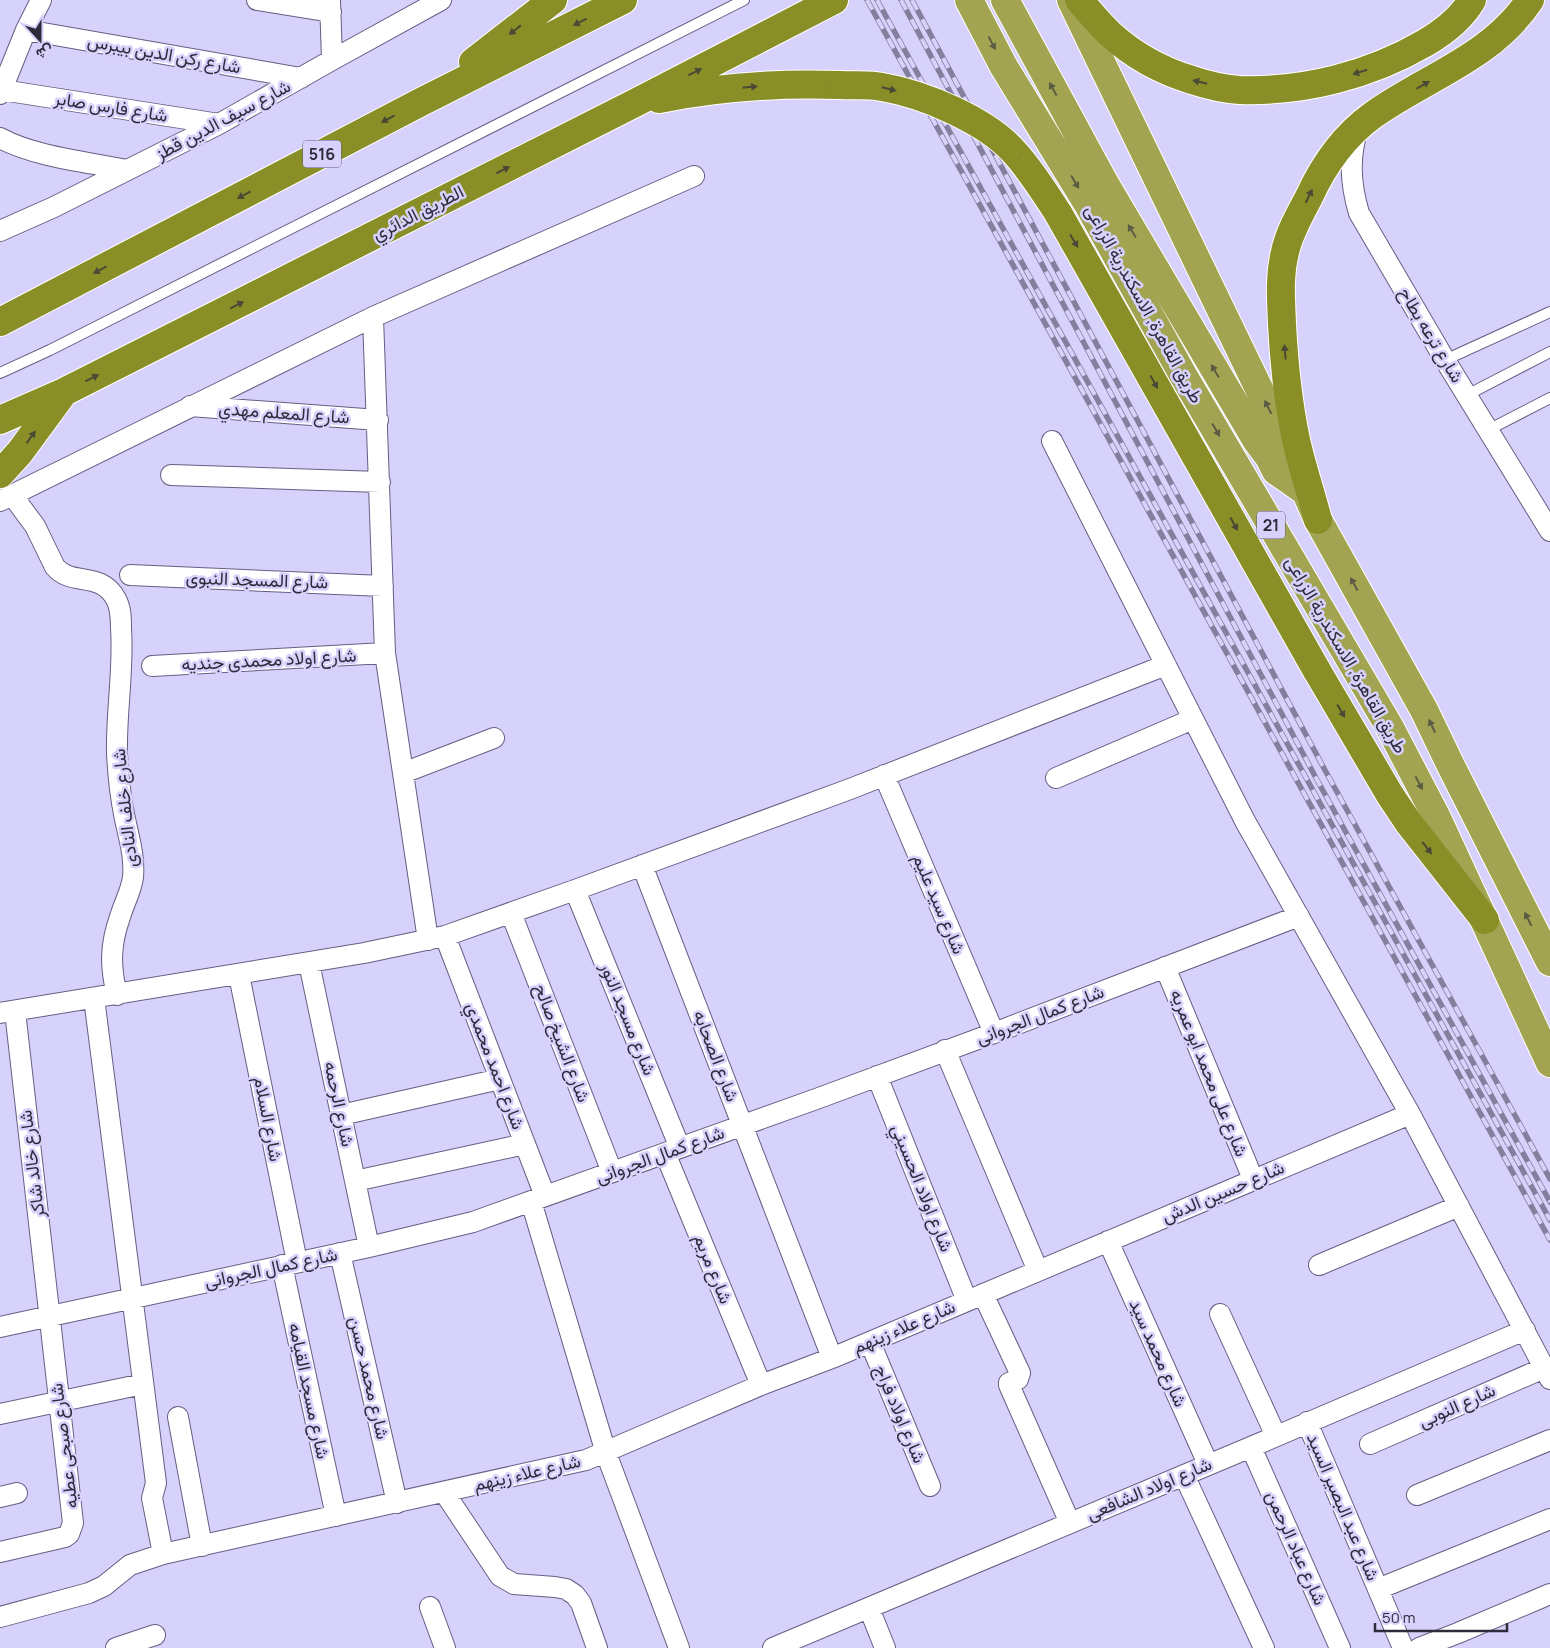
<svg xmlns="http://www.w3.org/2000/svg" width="1550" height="1648" viewBox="0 0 1550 1648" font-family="Manrope,Vazirmatn,sans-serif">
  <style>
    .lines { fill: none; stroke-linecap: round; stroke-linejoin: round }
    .service-casing { stroke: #645f83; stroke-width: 12 }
    .minor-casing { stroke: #645f83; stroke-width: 22 }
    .trunk-casing { stroke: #fff; stroke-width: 30 }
    .motorway-casing { stroke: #fff; stroke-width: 30 }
    .service { stroke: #fff; stroke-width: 10 }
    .minor { stroke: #fff; stroke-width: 20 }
    .trunk { stroke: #a2a452; stroke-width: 28 }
    .motorway { stroke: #8a8e27; stroke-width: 28 }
    .rail-casing { stroke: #837f9c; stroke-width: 5.5 }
    .rail { stroke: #d7d2fc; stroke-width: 4; stroke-dasharray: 11; stroke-linecap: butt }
    .motorway-bridge-casing { stroke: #fff; stroke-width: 30; stroke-linecap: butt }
    .motorway-bridge { stroke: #8a8e27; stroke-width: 28 }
    .oneway { fill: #4a4935 }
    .oneway2 { fill: #5c5b44 }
    .labels { text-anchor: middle; stroke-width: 5; stroke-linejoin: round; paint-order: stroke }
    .shield { fill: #d7d2fc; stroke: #615d75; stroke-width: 1 }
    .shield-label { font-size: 16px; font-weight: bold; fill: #2e2b3b }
    .street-label { font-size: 18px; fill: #2e2b3b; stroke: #d7d2fc }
  </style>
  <rect width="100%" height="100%" fill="#d7d2fc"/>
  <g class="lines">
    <defs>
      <path id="service" d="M1445 360 1550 312
        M0 373 50 350 744 0
        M1467 395 1550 352
        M1488 430 1550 398"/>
      <path id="minor" d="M257 0 331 12
        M330 0 332 60
        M26 30 301 78
        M2 90 219 124
        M0 94 26 30 41 0
        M1358 128C1349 157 1350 183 1359 213L1445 360 1550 531
        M0 138C35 157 88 162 127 170
        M0 231 54 207 219 124 332 60 441 0
        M373 317 385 653 428 940
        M190 406 378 420
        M1052 441 1245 821 1410 1114 1550 1379
        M171 475 380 482
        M12 495 35 526 55 567C72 587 100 570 116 599 121 608 121 618 121 628 124 670 116 711 117 753 118 773 120 794 124 814 128 835 135 855 133 877 131 892 124 903 120 917 110 945 110 966 117 995
        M0 501 373 317 694 176
        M130 575 383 586
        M152 666 385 653
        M403 773 494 738
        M884 775 994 1033
        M1056 778 1193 719
        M642 865 832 1358
        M575 890 680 1148
        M511 913 612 1172
        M445 936 545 1196
        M309 963 369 1247
        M1165 967 1253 1179
        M239 975 297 1262
        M94 998 156 1483 152 1498 163 1554
        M0 1013 364 953 445 936 575 890 850 789 1166 665
        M945 1050 1038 1271
        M877 1076 967 1301
        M341 1115 500 1079
        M665 1153 761 1385
        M355 1181 525 1144
        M531 1201 606 1453 679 1648
        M1108 1241 1208 1464
        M340 1253 397 1503
        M282 1265 336 1516
        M1319 1265 1459 1206
        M983 1294 1020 1373 1018 1379 1009 1383V1385L1070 1523
        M1220 1314 1276 1436
        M0 1327 369 1247 473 1222 819 1098 994 1033 1299 916
        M870 1342 930 1486
        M0 1414 143 1384
        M178 1417 202 1546
        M1307 1422 1403 1648
        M1370 1444 1544 1368
        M1251 1447 1340 1648
        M1184 1475 1264 1648
        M444 1492 500 1576 514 1584 555 1587 566 1589 575 1595 581 1603 597 1648
        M1417 1495 1550 1440
        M0 1497 17 1493
        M0 1552 65 1537 69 1534 73 1523 15 1011
        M1378 1589 1550 1519
        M430 1607 445 1648
        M869 1608 885 1648
        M0 1617 89 1593 104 1586 130 1565 163 1554 586 1460 761 1385 832 1358 1410 1114
        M116 1648 155 1635
        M773 1648 1251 1447 1525 1330
        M1419 1648 1458 1633 1550 1594"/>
      <path id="trunk" d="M969 0 1004 67 1089 206 1183 375 1389 726 1437 818 1550 1063
        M1005 0 1105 184 1257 441 1269 457 1276 471 1302 489
        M1071 0 1277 426 1318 520 1424 710 1451 766 1550 962"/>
      <path id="motorway" d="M1079 0C1089 11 1099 24 1110 34 1133 55 1162 71 1192 80 1207 85 1224 89 1240 90 1304 92 1370 75 1425 43 1444 32 1461 19 1472 0
        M473 62 553 0
        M659 99C718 87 780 83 840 85
        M0 322 421 102 623 0
        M0 420 64 392 633 104 834 0
        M0 474 20 452 64 392
        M1318 520C1311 493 1302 467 1296 440 1288 402 1284 362 1282 324 1281 299 1279 276 1285 252 1289 233 1300 214 1309 197 1324 164 1344 136 1373 115 1428 76 1491 58 1530 0
        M1316 669 1390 795 1408 822 1485 920"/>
    </defs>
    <use href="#service" class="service-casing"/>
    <use href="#minor" class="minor-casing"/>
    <use href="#trunk" class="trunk-casing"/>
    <use href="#motorway" class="motorway-casing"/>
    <use href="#service" class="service"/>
    <use href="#minor" class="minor"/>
    <use href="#trunk" class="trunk"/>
    <use href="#motorway" class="motorway"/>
    <defs>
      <path id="rail" d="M867 0 1550 1240
        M877 0 1550 1220
        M901 0 1316 778 1550 1202
        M912 0 1326 772 1550 1179"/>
    </defs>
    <use href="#rail" class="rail-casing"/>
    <use href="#rail" class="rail"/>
    <defs>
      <path id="motorway-bridge" d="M840 85C854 86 868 84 882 87 924 94 988 121 1016 154 1032 172 1045 193 1058 213L1316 669"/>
    </defs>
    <use href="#motorway-bridge" class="motorway-bridge-casing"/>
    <use href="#motorway-bridge" class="motorway-bridge"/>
  </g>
  <defs><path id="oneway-solid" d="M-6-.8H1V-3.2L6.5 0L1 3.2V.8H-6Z" transform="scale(1.25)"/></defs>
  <g class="oneway">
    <use href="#oneway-solid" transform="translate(580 22) rotate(153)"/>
    <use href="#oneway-solid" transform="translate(515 30) rotate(142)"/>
    <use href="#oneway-solid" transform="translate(695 72) rotate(-27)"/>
    <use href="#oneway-solid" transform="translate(1360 72) rotate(163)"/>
    <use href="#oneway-solid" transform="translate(1200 82) rotate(-166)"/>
    <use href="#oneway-solid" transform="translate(1423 85) rotate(-30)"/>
    <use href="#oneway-solid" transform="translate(750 87) rotate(-6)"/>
    <use href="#oneway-solid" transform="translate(889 89) rotate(14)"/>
    <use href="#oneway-solid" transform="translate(388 119) rotate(152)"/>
    <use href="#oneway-solid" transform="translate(503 170) rotate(-27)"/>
    <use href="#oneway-solid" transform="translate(244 195) rotate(152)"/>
    <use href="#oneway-solid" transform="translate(1309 196) rotate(-64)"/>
    <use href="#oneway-solid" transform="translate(1074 241) rotate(60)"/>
    <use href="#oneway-solid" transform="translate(100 270) rotate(152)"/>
    <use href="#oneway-solid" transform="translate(237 305) rotate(-27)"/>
    <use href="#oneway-solid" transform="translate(1285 352) rotate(-95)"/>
    <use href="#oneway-solid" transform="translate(92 378) rotate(-27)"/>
    <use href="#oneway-solid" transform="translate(1154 382) rotate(61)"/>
    <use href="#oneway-solid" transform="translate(31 437) rotate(-54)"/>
    <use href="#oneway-solid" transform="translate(1234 524) rotate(61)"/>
    <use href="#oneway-solid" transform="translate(1341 711) rotate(60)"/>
    <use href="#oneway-solid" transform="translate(1427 848) rotate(52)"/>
  </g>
  <g class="oneway2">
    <use href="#oneway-solid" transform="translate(992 43) rotate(62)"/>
    <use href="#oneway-solid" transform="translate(1053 89) rotate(-119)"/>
    <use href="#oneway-solid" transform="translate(1075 182) rotate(59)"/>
    <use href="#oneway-solid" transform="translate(1132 231) rotate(-121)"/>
    <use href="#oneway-solid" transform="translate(1215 371) rotate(-121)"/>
    <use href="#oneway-solid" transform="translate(1268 407) rotate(-116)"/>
    <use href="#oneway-solid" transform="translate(1216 430) rotate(60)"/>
    <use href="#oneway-solid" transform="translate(1354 584) rotate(-119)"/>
    <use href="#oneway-solid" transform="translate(1432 726) rotate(-115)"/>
    <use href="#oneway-solid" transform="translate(1419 783) rotate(62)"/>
    <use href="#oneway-solid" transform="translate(1528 919) rotate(-117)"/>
  </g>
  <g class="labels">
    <g class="shield">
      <rect x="303" y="140.5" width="38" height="27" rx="4"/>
      <rect x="1257" y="511.5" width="28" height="27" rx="4"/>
    </g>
    <g class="shield-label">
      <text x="322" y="160">516</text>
      <text x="1271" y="531">21</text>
    </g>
    <g class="street-label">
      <text transform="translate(164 54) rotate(10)" y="6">شارع ركن الدين بيبرس</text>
      <text transform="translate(111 107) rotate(9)" y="6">شارع فارس صابر</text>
      <text transform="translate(223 120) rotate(-28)" y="6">شارع سيف الدين قطز</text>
      <text transform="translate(418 213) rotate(-27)" y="6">الطريق الدائري</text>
      <text transform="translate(1144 304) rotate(61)" y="6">طريق القاهرة, الاسكندرية الزراعى</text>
      <text transform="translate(1431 335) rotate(59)" y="6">شارع ترعه بطاح</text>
      <text transform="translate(284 413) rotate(4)" y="6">شارع المعلم مهدي</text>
      <text transform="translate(257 580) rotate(2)" y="6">شارع المسجد النبوى</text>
      <text transform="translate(1346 655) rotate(60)" y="6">طريق القاهرة, الاسكندرية الزراعى</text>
      <text transform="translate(269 660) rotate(-3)" y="6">شارع اولاد محمدى جنديه</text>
      <text transform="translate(125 808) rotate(-96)" y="6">شارع خلف النادى</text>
      <text transform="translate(939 904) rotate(67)" y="6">شارع سيد عليم</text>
      <text transform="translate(1040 1015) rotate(-21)" y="6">شارع كمال الجروانى</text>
      <text transform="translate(628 1019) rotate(68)" y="6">شارع مسجد النور</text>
      <text transform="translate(562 1043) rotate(69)" y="6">شارع الشيخ صالح</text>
      <text transform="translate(716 1056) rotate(69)" y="6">شارع الصحابه</text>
      <text transform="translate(495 1066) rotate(69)" y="6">شارع احمد محمدي</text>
      <text transform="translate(1209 1073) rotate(68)" y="6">شارع على محمد ابو عمريه</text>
      <text transform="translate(339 1104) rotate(78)" y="6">شارع الرحمه</text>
      <text transform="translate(268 1119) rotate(79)" y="6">شارع السلام</text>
      <text transform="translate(660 1155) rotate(-20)" y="6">شارع كمال الجروانى</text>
      <text transform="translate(32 1164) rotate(-97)" y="6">شارع خالد شاكر</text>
      <text transform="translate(922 1188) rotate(68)" y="6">شارع اولاد الحسيني</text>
      <text transform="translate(1223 1192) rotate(-23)" y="6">شارع حسين الدش</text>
      <text transform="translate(271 1268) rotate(-12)" y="6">شارع كمال الجروانى</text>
      <text transform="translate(713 1269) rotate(68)" y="6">شارع مريم</text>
      <text transform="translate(904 1327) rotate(-23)" y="6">شارع علاء زينهم</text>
      <text transform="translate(1158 1353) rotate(66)" y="6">شارع محمد سيد</text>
      <text transform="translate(369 1378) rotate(77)" y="6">شارع محمد حسن</text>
      <text transform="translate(309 1391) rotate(78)" y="6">شارع مسجد القيامه</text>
      <text transform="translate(1457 1406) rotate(-24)" y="6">شارع النوبى</text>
      <text transform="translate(900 1414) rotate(67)" y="6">شارع اولاد فراج</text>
      <text transform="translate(64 1446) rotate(-97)" y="6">شارع صبحى عطيه</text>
      <text transform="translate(527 1473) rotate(-13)" y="6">شارع علاء زينهم</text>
      <text transform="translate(1149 1489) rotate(-23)" y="6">شارع اولاد الشافعى</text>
      <text transform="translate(1343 1507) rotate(67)" y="6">شارع عبد البصير السيد</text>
      <text transform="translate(1296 1548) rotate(66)" y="6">شارع عباد الرحمن</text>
    </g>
  </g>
  <g transform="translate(40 40) rotate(159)" stroke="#d7d2fc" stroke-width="4" paint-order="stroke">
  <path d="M0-4L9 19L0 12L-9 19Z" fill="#2e2b3b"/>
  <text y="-8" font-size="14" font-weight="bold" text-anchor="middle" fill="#2e2b3b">ش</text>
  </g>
  <path d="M1375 1623v8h132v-8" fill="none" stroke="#2e2b3b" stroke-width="2.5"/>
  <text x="1382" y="1623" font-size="15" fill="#2e2b3b" stroke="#d7d2fc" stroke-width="4" paint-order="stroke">50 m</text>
</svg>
